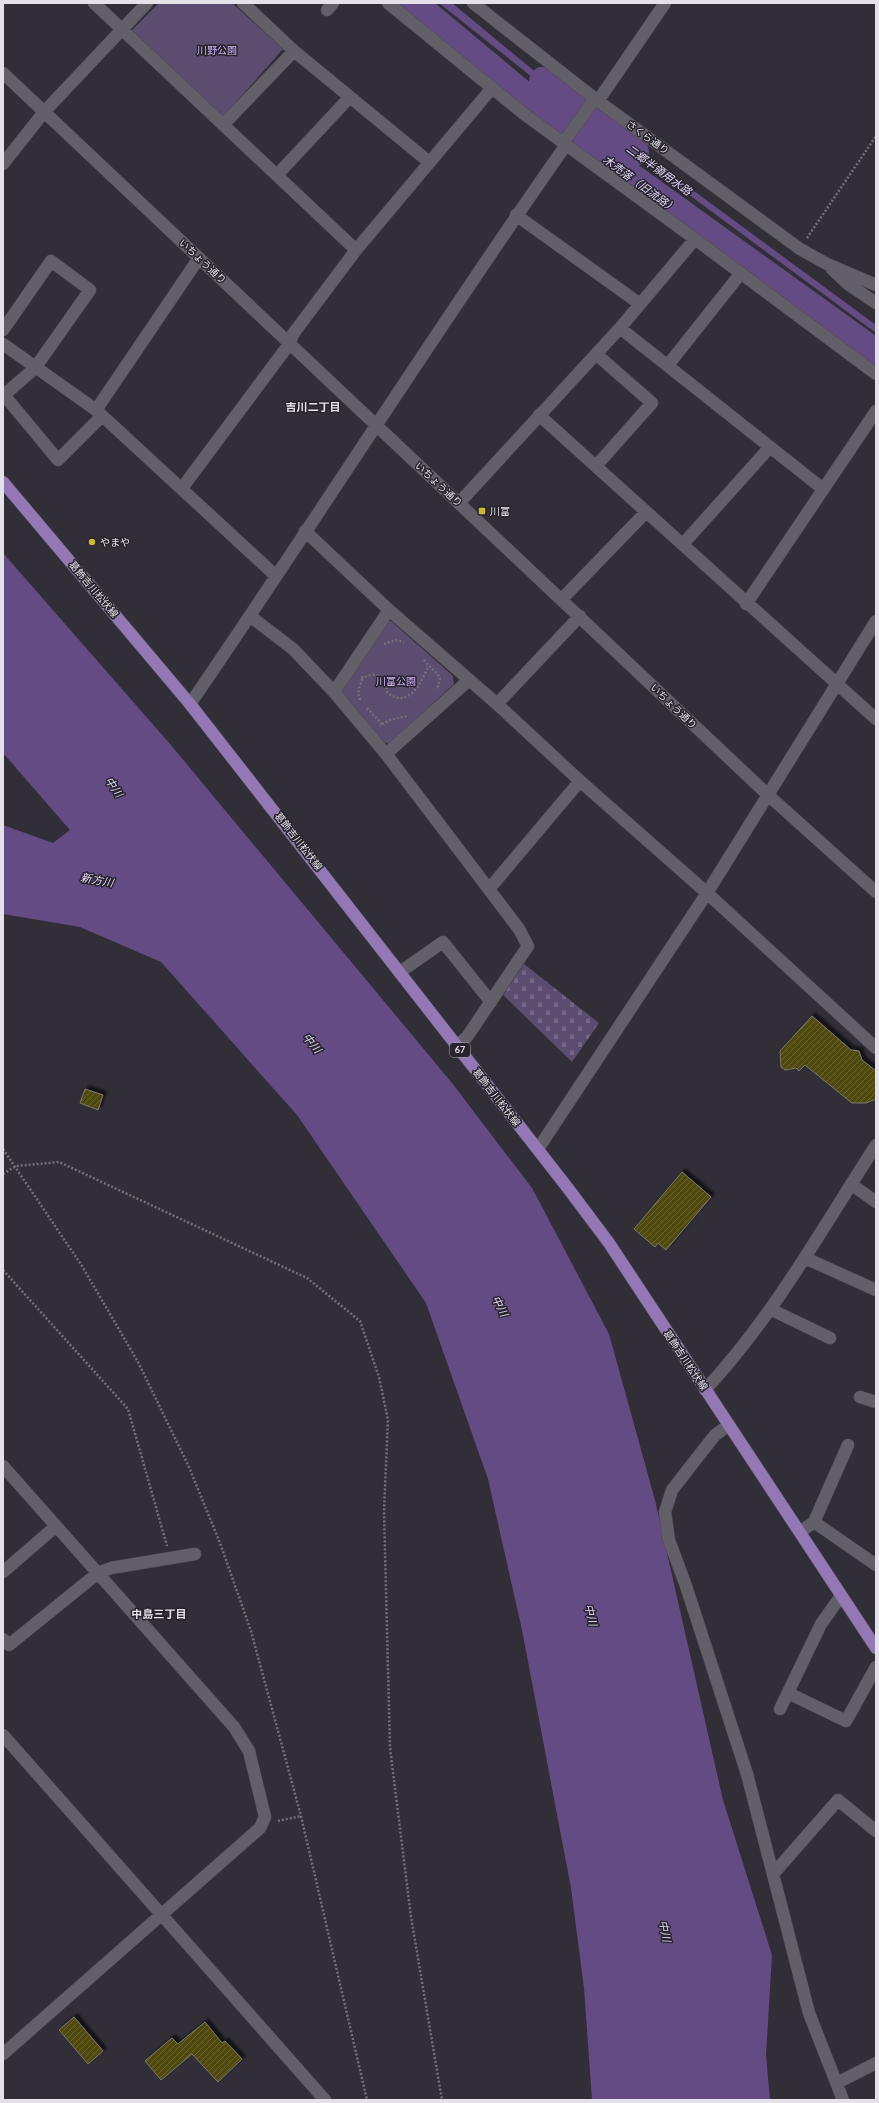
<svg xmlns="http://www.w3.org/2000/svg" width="879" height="2103" viewBox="0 0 879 2103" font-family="Lato,'Noto Sans JP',sans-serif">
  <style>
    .green { fill: #5b4d6f }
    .cemetery { fill: url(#cemetery-stones) }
    .water { fill: #644b84 }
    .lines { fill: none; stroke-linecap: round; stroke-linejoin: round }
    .river { stroke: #644b84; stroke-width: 28 }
    .building { fill: url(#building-hatch); stroke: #79786c; filter: url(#shadow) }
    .minor-casing { stroke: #4e4b53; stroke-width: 13 }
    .major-casing { stroke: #4e4b53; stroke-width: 13 }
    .path { stroke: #727078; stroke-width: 2.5; stroke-dasharray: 2 2; stroke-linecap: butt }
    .minor { stroke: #635f69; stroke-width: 12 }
    .major { stroke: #9378b5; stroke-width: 12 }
    .poi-dot { fill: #ccb939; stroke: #27242d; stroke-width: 1.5 }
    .labels { text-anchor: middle; stroke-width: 3; stroke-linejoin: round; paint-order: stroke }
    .shield { fill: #27242d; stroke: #aba9b0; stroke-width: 1 }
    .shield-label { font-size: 9px; font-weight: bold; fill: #e4e2e8 }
    .park-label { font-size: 10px; fill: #d1b4f9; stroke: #27242d }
    .street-label { font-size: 10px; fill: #e4e2e8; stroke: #27242d }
    .poi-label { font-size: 10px; fill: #e4e2e8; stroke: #27242d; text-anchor: start }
    .water-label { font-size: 11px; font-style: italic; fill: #e3d5f9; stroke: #27242d }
    .neighbourhood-label { font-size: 11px; font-weight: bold; fill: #e4e2e8; stroke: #27242d }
  </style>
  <defs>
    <pattern id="cemetery-stones" width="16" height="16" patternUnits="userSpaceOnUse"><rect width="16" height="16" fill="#5b4d6f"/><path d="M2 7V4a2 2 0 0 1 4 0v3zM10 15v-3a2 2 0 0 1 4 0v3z" fill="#726684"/></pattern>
    <pattern id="building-hatch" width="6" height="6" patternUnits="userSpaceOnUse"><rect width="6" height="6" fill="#50480d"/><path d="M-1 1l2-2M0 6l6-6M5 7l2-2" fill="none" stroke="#696230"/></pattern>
    <filter id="shadow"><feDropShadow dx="3.5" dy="-3.5" stdDeviation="1" flood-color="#0009"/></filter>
  </defs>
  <rect width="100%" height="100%" fill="#312e37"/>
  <path class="green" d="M159 3H232L283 49 223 117 131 31Z
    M391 621 453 676 454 684 389 744 384 742 342 694 341 689 385 622Z"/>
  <path class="cemetery" d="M524 964 599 1023 572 1062 503 995Z"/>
  <path class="water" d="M439 3H452L573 103 571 108Z
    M607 127 876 325V333L604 132Z
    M3 553 170 744 452 1083 532 1188 609 1334 655 1500 723 1800 772 1955 766 2055 770 2100H592L584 1988 571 1888 522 1630 488 1479 426 1303 297 1115 161 962 80 927 3 914V825L53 843 70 830 3 753Z"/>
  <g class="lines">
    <path class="river" d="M413 3 563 128 876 353
      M543 81 635 152"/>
  </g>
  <path class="building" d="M812 1016 851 1050 859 1051 862 1060 876 1071V1099L866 1103H852L805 1065 799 1071 796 1068 785 1070 781 1067 780 1051Z
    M85 1089 103 1095 98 1110 80 1103Z
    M682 1172 711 1197 666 1250 658 1243 655 1247 634 1229Z
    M74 2017 103 2051 88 2064 59 2030Z
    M205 2022 222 2043 225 2041 242 2059 218 2082 192 2054 161 2080 145 2061 172 2038 178 2044Z"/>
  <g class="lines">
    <defs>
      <path id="minor" d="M94 3 356 250
        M243 3 294 51 429 162
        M388 3 524 114 695 239 876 374
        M473 3 598 101 800 249 827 264 876 285
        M327 10 333 3
        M3 73 768 795 876 892
        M598 101 665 3
        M223 125 294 51
        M563 143 595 98
        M3 164 44 112 147 3
        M277 175 350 97
        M516 215 640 304
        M832 269 848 284 876 303
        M620 328 823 489
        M3 330 51 261 90 290 35 368 4 395 58 460 102 416
        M3 344 96 410 276 576
        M596 354 652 403 596 466
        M668 365 741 273
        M96 410 199 258
        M539 415 876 719
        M182 488 290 343 293 334 356 250 492 88
        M459 503 620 328 695 239
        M305 531 389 610 497 704 580 781 707 893 876 1048
        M683 544 770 447
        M562 599 646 512
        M746 604 876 411
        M250 616 293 649 334 692 386 754 453 842 519 929 528 946 467 1037 457 1045
        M334 692 389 610
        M190 704C317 519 437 328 566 145
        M497 704 580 616
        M386 754 469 680
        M489 889 580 781
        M400 972 443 942 491 1002
        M538 1149 707 893 876 621
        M851 1184 876 1202
        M805 1258 876 1290
        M770 1309 830 1338
        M705 1390C773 1317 822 1229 876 1145
        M860 1397 876 1402
        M729 1425 715 1435 672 1490 665 1512 669 1540 686 1586 747 1774 809 2013 843 2100
        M3 1466 234 1727 249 1751 265 1817 260 1828 3 2054
        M814 1522 848 1445
        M800 1532 814 1522 876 1565
        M3 1572 56 1526
        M3 1639 9 1645 98 1573 111 1568 195 1554
        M788 1693 846 1721 876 1667
        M780 1709 821 1624 841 1596
        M3 1735 325 2100
        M774 1873 838 1800 876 1831
        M837 2083 876 2063"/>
      <path id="major" d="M3 482 190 704 567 1187 609 1243 876 1648"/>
    </defs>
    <use href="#minor" class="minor-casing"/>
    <use href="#major" class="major-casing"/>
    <path class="path" d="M807 238 876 136
      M384 644 396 640 404 642
      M424 660C429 667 435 670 440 678L437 690
      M361 678C365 678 367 675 371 675 381 673 387 684 387 692 408 710 421 683 428 667
      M360 700 358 693 363 676
      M367 708 382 724 380 726
      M382 724 390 720 407 716
      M3 1149 82 1266 138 1362 189 1467 220 1543 251 1631 301 1816 367 2100
      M3 1174 16 1166 59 1162 307 1278 360 1321 379 1377 388 1420 384 1511 390 1748 411 1917 442 2100
      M3 1270 128 1409 167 1546
      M278 1821 301 1816"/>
    <use href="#minor" class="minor"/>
    <use href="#major" class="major"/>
  </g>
  <g class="poi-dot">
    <rect x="478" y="507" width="8" height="8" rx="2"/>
    <circle cx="92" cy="542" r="4"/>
  </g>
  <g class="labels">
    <rect class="shield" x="450" y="1043" width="20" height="14" rx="3"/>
    <g class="shield-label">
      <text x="460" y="1053">67</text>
    </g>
    <g class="park-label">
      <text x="217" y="54">川野公園</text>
      <text x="396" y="685">川富公園</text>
    </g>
    <g class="street-label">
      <text transform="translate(648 137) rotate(36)" y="4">さくら通り</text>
      <text transform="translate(203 261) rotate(43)" y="4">いちょう通り</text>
      <text transform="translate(439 484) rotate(43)" y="4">いちょう通り</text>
      <text transform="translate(94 589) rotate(50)" y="4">葛飾吉川松伏線</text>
      <text transform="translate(674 706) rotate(44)" y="4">いちょう通り</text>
      <text transform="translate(299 841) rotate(52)" y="4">葛飾吉川松伏線</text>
      <text transform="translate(497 1097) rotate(52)" y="4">葛飾吉川松伏線</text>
      <text transform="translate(686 1360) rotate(56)" y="4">葛飾吉川松伏線</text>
    </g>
    <g class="poi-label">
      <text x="490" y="515">川富</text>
      <text x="100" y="546">やまや</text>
    </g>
    <g class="water-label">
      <text transform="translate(659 170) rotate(36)" y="4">二郷半領用水路</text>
      <text transform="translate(640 184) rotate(36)" y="4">木売落（旧流路）</text>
      <text transform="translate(114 787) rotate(55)" y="4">中川</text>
      <text transform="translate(97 880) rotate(10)" y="4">新方川</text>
      <text transform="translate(312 1043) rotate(51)" y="4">中川</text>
      <text transform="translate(500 1306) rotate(63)" y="4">中川</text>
      <text transform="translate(591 1615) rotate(76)" y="4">中川</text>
      <text transform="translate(665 1931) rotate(79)" y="4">中川</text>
    </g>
    <g class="neighbourhood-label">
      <text x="313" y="411">吉川二丁目</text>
      <text x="159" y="1618">中島三丁目</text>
    </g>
  </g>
  <rect width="879" height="2103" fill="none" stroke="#e4e2e8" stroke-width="8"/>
</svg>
